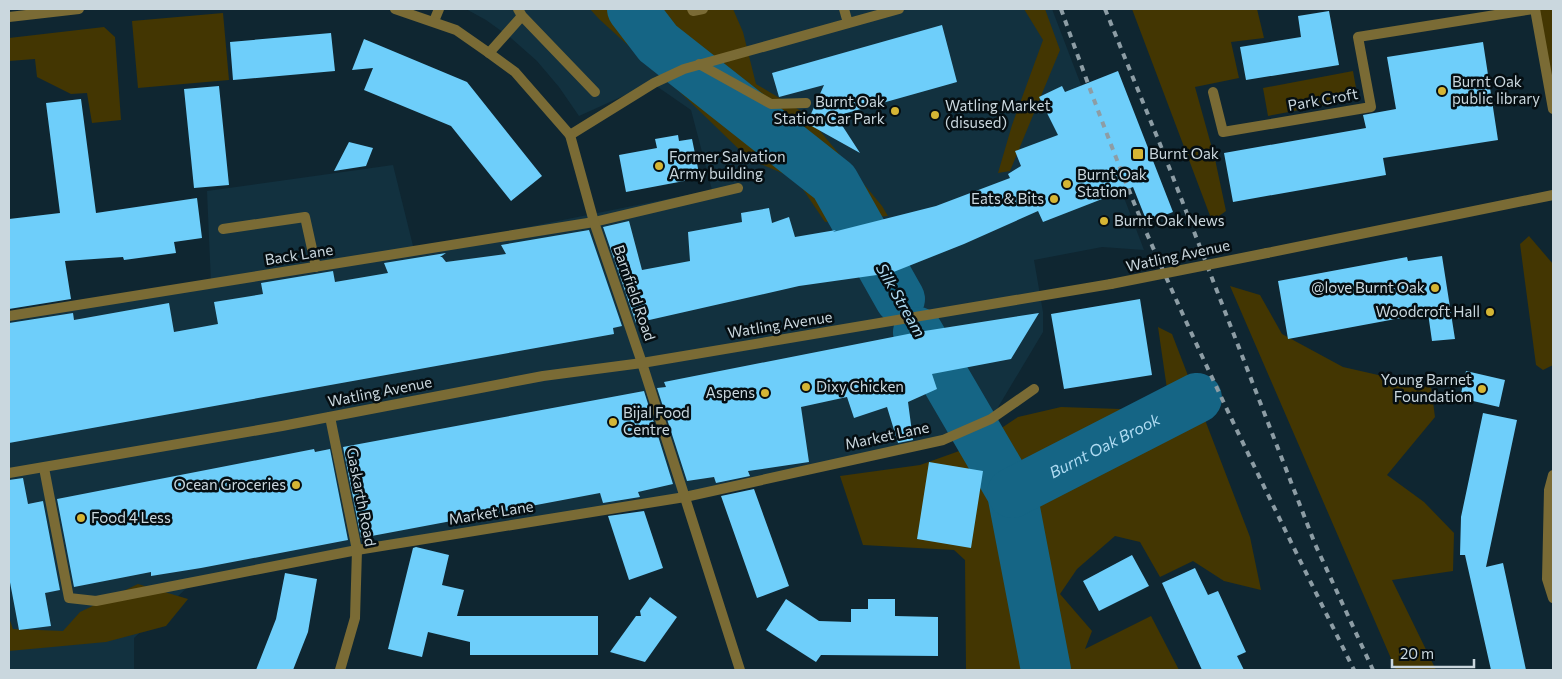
<svg xmlns="http://www.w3.org/2000/svg" width="1562" height="679" viewBox="0 0 1562 679" font-family="Commissioner,sans-serif">
  <style>
    .built { fill: #12313f }
    .green { fill: #433602 }
    .lines { fill: none; stroke-linecap: round; stroke-linejoin: round }
    .stream { stroke: #156585; stroke-width: 9 }
    .river { stroke: #156585; stroke-width: 50 }
    .building { fill: #6ecefa }
    .service { stroke: #7a6b35; stroke-width: 10 }
    .minor { stroke: #7a6b35; stroke-width: 10 }
    .tertiary { stroke: #7a6b35; stroke-width: 10 }
    .rail { stroke: #8d9da5; stroke-width: 4; stroke-dasharray: 6 6; stroke-linecap: butt }
    .tertiary-bridge { stroke: #7a6b35; stroke-width: 10 }
    .poi-dot { fill: #d5b534; stroke: #050e12; stroke-width: 2 }
    .labels { text-anchor: middle; stroke-width: 5; stroke-linejoin: round; paint-order: stroke }
    .poi-label { font-size: 15px; fill: #cad7de; stroke: #050e12; text-anchor: start }
    .street-label { font-size: 15px; fill: #cad7de; stroke: #050e12 }
    .water-label { font-size: 16px; font-style: italic; fill: #afdbf2; stroke: #050e12 }
  </style>
  <rect width="100%" height="100%" fill="#0f2631"/>
  <path class="built" d="M466 9H1052L1144 250 1102 247 1034 260 1043 312V332L991 419 943 440 826 468 195 580 134 638V670H9V313L211 283 207 191 393 165 414 250 712 190 691 110 652 83 579 116 559 87 537 61 511 38 486 20Z"/>
  <path class="green" d="M590 9H733L743 32 756 84 806 114 882 206 888 216 825 222 796 179 749 159 683 95 599 19Z
    M1024 9H1045L1060 50 1010 171 998 173 1012 125 1043 40Z
    M1132 9H1257L1264 38 1231 42 1239 78 1195 87 1215 159 1226 211 1212 221Z
    M1532 9H1553V113Z
    M223 13 229 80 138 88 132 21Z
    M104 27 115 37 121 120 92 123 87 93 71 94 37 77 35 59 9 61V38Z
    M1353 71 1358 99 1268 116 1263 88Z
    M1529 236 1553 264V365L1543 370 1536 365 1520 244Z
    M1230 286 1260 295 1282 334 1343 367 1431 387 1435 417 1387 475 1424 502 1454 533 1453 571 1392 580 1436 670H1396Z
    M1158 327 1172 334 1250 537 1261 590 1224 581 1193 561 1160 577 1140 542 1115 536 1077 569 1060 594 1092 631 1085 649 1151 616 1179 670H966L965 560 954 550 863 545 840 476 920 465 976 445 1018 417 1061 407 1149 410 1167 389Z
    M138 584 188 599 166 626 106 642 9 651V618L13 629 63 631 80 612Z"/>
  <g class="lines">
    <path class="stream" d="M900 299 918 332"/>
    <g class="river">
      <path d="M632 9 658 43 834 182 900 299"/>
      <path d="M918 332 1012 493 1046 670"/>
      <path id="s1" d="M1012 493 1197 398"/>
    </g>
  </g>
  <path class="building" d="M1329 11 1339 65 1246 80 1240 47 1301 37 1298 16Z
    M942 25 957 82 836 116 860 153 808 124 806 125 824 85 779 97 772 73Z
    M331 33 335 71 233 80 230 42Z
    M364 39 467 82 542 176 511 201 451 126 364 90 373 68 352 70Z
    M1483 42 1498 140 1383 158 1386 175 1233 202 1224 153 1366 128 1363 115 1396 109 1387 57Z
    M1118 71 1173 212 1147 222 1133 187 1043 222 1038 211 964 244 891 273 799 286 636 323 603 227 629 221 642 270 690 261 688 232 742 222 741 213 769 208 772 223 789 217 795 237 836 230 833 232 936 206 1010 178 1008 174 1021 166 1015 151 1058 135 1039 97 1062 86 1065 92Z
    M219 86 229 185 194 188 184 89Z
    M81 99 96 213 197 198 202 238 174 242 176 253 124 260 123 257 65 261 71 299 9 309V219L60 213 46 103Z
    M678 135 679 141 692 139 700 178 626 192 619 155 657 148 655 139Z
    M349 142 373 148 366 166 334 171Z
    M589 230 622 326 613 328 614 334 9 443V323L73 313 74 320 169 303 174 332 218 324 214 302 263 294 261 283 333 271 335 282 388 273 384 263 446 253 440 257H442L446 262 506 254 501 245Z
    M1442 256 1455 339 1432 341 1428 313 1288 339 1278 281 1407 257 1408 261Z
    M1140 299 1152 375 1064 389 1051 314Z
    M1039 313 1011 359 932 374 937 389 908 402 913 440 898 443 887 407 854 418 847 397 801 407 809 462 748 471 750 476 716 483 714 477 687 481 657 388 666 387 664 382 918 332Z
    M1466 371 1505 380 1499 407 1460 398Z
    M644 391 673 484 638 492 640 497 603 503 600 493 361 538 343 447Z
    M1483 413 1517 420 1486 567 1503 563 1526 670H1491L1465 555H1460L1461 517Z
    M314 449 315 452 330 449 348 540 201 568 151 576V572L74 587 57 499Z
    M929 462 983 471 971 548 917 539Z
    M23 478 28 504 43 501 60 590 45 593 51 626 19 630 9 577V480Z
    M754 489 789 586 757 598 721 496Z
    M644 511 663 568 629 580 608 516Z
    M416 547 449 555 442 585 464 590 457 616H598V655H470V642L428 632 422 657 388 649 413 548Z
    M1132 555 1149 586 1099 611 1083 581Z
    M1195 568 1208 595 1218 591 1246 652 1237 656 1244 670H1202L1162 583Z
    M285 573 317 579 308 632 293 670H256L276 619Z
    M650 597 677 617 645 662 610 652 636 616H641L640 611Z
    M786 599 819 621 851 622V609H868V599H895V616L938 617V656L821 655 816 662 766 630Z"/>
  <g class="lines">
    <path class="service" d="M692 9 693 11 703 9
      M844 9 848 23
      M522 16 595 92
      M434 21 439 9
      M489 53 522 16 518 9
      M699 64 771 104 806 103
      M570 135 654 83 684 69 899 9
      M223 229 305 217 316 267
      M9 316 594 222 738 188
      M44 468 69 598 96 601 357 550 685 497 943 440 991 419 1034 389"/>
    <path class="minor" d="M395 9 456 30 489 53 515 72 570 135 594 222 642 363 740 670
      M9 17 79 9
      M1213 92 1223 132 1371 107 1358 37 1533 9
      M330 417 357 550 355 618 340 670"/>
    <path class="tertiary" d="M1535 9 1553 109
      M1267 253 1553 195
      M9 473 282 426 543 376 642 363 1111 284
      M1553 475 1549 490 1547 579 1553 598"/>
    <path class="rail" d="M1061 9C1087 82 1114 155 1144 227 1209 377 1282 524 1354 670
      M1105 9 1162 149 1315 544 1373 670"/>
    <path class="tertiary-bridge" d="M1111 284 1267 253"/>
  </g>
  <g class="poi-dot">
    <circle cx="1442" cy="91" r="5"/>
    <circle cx="895" cy="111" r="5"/>
    <circle cx="935" cy="115" r="5"/>
    <rect x="1132" y="148" width="12" height="12" rx="2.5"/>
    <circle cx="659" cy="166" r="5"/>
    <circle cx="1067" cy="184" r="5"/>
    <circle cx="1054" cy="199" r="5"/>
    <circle cx="1104" cy="221" r="5"/>
    <circle cx="1435" cy="288" r="5"/>
    <circle cx="1490" cy="312" r="5"/>
    <circle cx="806" cy="387" r="5"/>
    <circle cx="1482" cy="389" r="5"/>
    <circle cx="765" cy="393" r="5"/>
    <circle cx="613" cy="422" r="5"/>
    <circle cx="296" cy="485" r="5"/>
    <circle cx="81" cy="518" r="5"/>
  </g>
  <g class="labels">
    <g class="poi-label">
      <text x="1452" y="87">Burnt Oak<tspan x="1452" dy="17">public library</tspan></text>
      <text x="885" y="107" text-anchor="end">Burnt Oak<tspan x="885" dy="17">Station Car Park</tspan></text>
      <text x="945" y="111">Watling Market<tspan x="945" dy="17">(disused)</tspan></text>
      <text x="1149" y="159">Burnt Oak</text>
      <text x="669" y="162">Former Salvation<tspan x="669" dy="17">Army building</tspan></text>
      <text x="1077" y="180">Burnt Oak<tspan x="1077" dy="17">Station</tspan></text>
      <text x="1044" y="204" text-anchor="end">Eats &amp; Bits</text>
      <text x="1114" y="226">Burnt Oak News</text>
      <text x="1425" y="293" text-anchor="end">@love Burnt Oak</text>
      <text x="1480" y="317" text-anchor="end">Woodcroft Hall</text>
      <text x="1472" y="385" text-anchor="end">Young Barnet<tspan x="1472" dy="17">Foundation</tspan></text>
      <text x="816" y="392">Dixy Chicken</text>
      <text x="755" y="398" text-anchor="end">Aspens</text>
      <text x="623" y="418">Bijal Food<tspan x="623" dy="17">Centre</tspan></text>
      <text x="286" y="490" text-anchor="end">Ocean Groceries</text>
      <text x="91" y="523">Food 4 Less</text>
    </g>
    <g class="street-label">
      <text transform="translate(1323 100) rotate(-10)" y="5">Park Croft</text>
      <text transform="translate(299 255) rotate(-9)" y="5">Back Lane</text>
      <text transform="translate(1178 256) rotate(-12)" y="5">Watling Avenue</text>
      <text transform="translate(634 293) rotate(71)" y="5">Barnfield Road</text>
      <text transform="translate(780 325) rotate(-9)" y="5">Watling Avenue</text>
      <text transform="translate(380 392) rotate(-11)" y="5">Watling Avenue</text>
      <text transform="translate(887 436) rotate(-12)" y="5">Market Lane</text>
      <text transform="translate(361 497) rotate(79)" y="5">Gaskarth Road</text>
      <text transform="translate(491 513) rotate(-9)" y="5">Market Lane</text>
    </g>
    <g class="water-label">
      <text transform="translate(901 300) rotate(60)" y="6">Silk Stream</text>
      <text dy="6" stroke="none"><textPath href="#s1" startOffset="104">Burnt Oak Brook</textPath></text>
    </g>
  </g>
  <rect width="1562" height="679" fill="none" stroke="#cad7de" stroke-width="20"/>
  <path d="M1392 659v8h82v-8" fill="none" stroke="#cad7de" stroke-width="2.5"/>
  <text x="1400" y="659" font-size="15" fill="#cad7de" stroke="#050e12" stroke-width="4" paint-order="stroke">20 m</text>
</svg>
